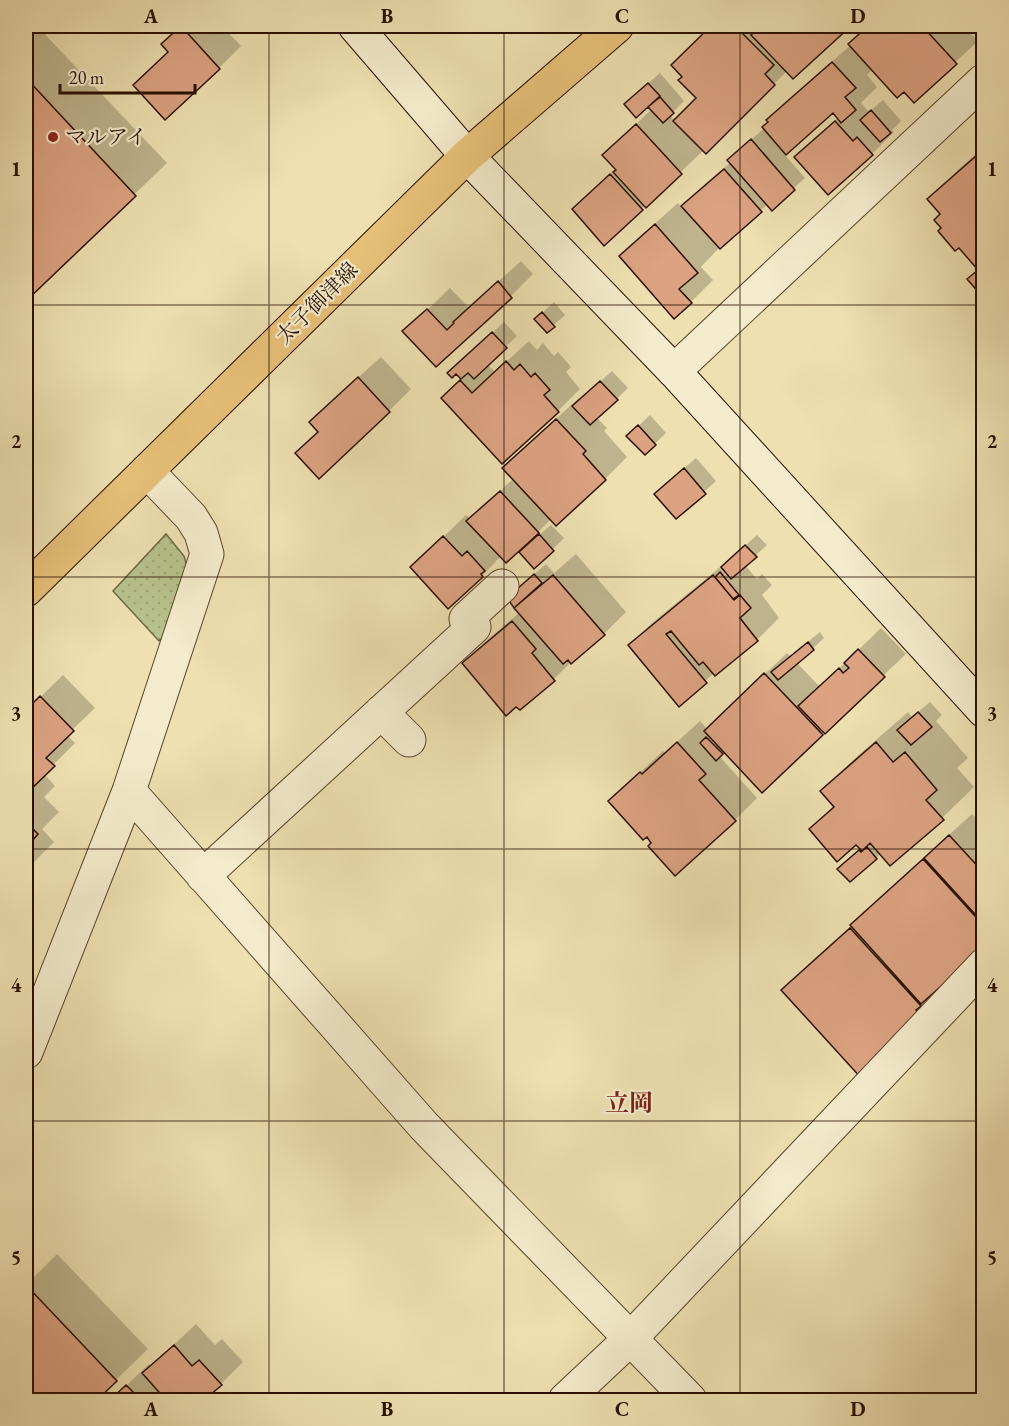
<svg xmlns="http://www.w3.org/2000/svg" width="1009" height="1426" viewBox="0 0 1009 1426" font-family="'EB Garamond','Noto Serif JP',serif">
  <style>
    .grass { fill: url(#grass-dots); stroke: #706846; stroke-width: 1.5 }
    .shadow { fill: #0003 }
    .building { fill: #dca282; stroke: #290f01; stroke-width: 1.5 }
    .lines { fill: none; stroke-linecap: round; stroke-linejoin: round }
    .street-casing { stroke: #5a432d; stroke-width: 35 }
    .secondary-casing { stroke: #290f01; stroke-width: 35 }
    .primary-casing { stroke: #290f01; stroke-width: 35 }
    .street { stroke: #f4ebcc; stroke-width: 33 }
    .secondary { stroke: #f4ebcc; stroke-width: 33 }
    .primary { stroke: #e7c078; stroke-width: 33 }
    .grid { fill: none; stroke: #290f01; stroke-width: 1.5; stroke-opacity: 0.55 }
    .poi-dot { fill: #8f2418; stroke: #f4ebcc; stroke-width: 2 }
    .labels { text-anchor: middle; stroke-width: 4.5; stroke-linejoin: round; paint-order: stroke }
    .poi-label { font-size: 21px; fill: #290f01; stroke: #f4ebcc; text-anchor: start }
    .street-label { font-size: 21px; fill: #290f01; stroke: #f4ebcc }
    .quarter-label { font-size: 24px; font-weight: bold; fill: #7a1f14; stroke: #f4ebcc }
    .neatline { fill: none; stroke: #290f01; stroke-width: 2 }
    .grid-label { font-size: 20px; text-anchor: middle; font-weight: bold; fill: #290f01 }
  </style>
  <defs>
    <pattern id="grass-dots" width="8" height="8" patternUnits="userSpaceOnUse" patternTransform="scale(1.5)"><rect width="8" height="8" fill="#b8c28c"/><path d="M2 2h.1M6 6h.1" fill="none" stroke="#9ea677" stroke-width="1.8" stroke-linecap="round"/></pattern>
  </defs>
  <rect width="100%" height="100%" fill="#eee0b1"/>
  <filter id="stains"><feTurbulence type="fractalNoise" baseFrequency=".00333" numOctaves="4"/><feColorMatrix values="0 0 0 0 .2 0 0 0 0 .09 0 0 0 0 .02 0 0 0 .5 -.17"/></filter>
  <radialGradient id="worn" r=".72"><stop offset=".6" stop-color="#630" stop-opacity="0"/><stop offset="1" stop-color="#630" stop-opacity=".3"/></radialGradient>
  <path class="grass" d="M166 534 184 556 188 570 173 627 159 641 113 591Z"/>
  <path class="shadow" d="M26 26H37L167 163 26 298Z
    M181 26H222L241 46 219 68 169 52 163 44Z
    M713 26H848L793 77 787 71 706 152 704 150 604 244 596 187 616 169 604 155 652 109 637 93 660 73 684 101 670 115 676 121 699 98 684 77 673 65Z
    M869 26H964L978 41 914 101 904 90 873 69 867 75 877 87 861 103 869 112 883 100 901 121 892 130 894 132 872 154 796 157 838 118 833 111 784 154 805 178 772 208 768 204 718 249 701 267 713 280 691 302 621 256 643 234 678 203 682 208 705 184 731 162 740 149 765 128 769 122 768 120 790 98 851 45 850 44Z
    M984 147V289L980 269 943 227 942 214 929 199 960 168Z
    M521 261 533 274 511 296 436 365 405 331 450 288 469 308Z
    M554 302 565 315 547 331 536 319Z
    M504 322 517 336 487 364 495 372 529 341 537 350 543 343 554 356 558 352 571 367 566 372 580 389 558 411 502 462 443 398 462 379 456 372 461 362Z
    M381 357 411 389 389 411 297 453 319 431 333 400Z
    M612 371 628 388 597 418 607 428 604 431 627 457 605 479 556 524 551 519 538 532 501 556 482 576 434 546 466 515 471 519 514 478 526 446 579 398 580 400Z
    M650 415 666 433 645 453 628 436Z
    M696 458 716 481 676 517 667 483Z
    M551 525 564 538 553 549 532 541Z
    M757 535 767 545 745 565 757 579 762 574 772 585 762 595 779 618 757 640 714 673 679 704 630 645 652 623 736 554Z
    M576 554 626 612 604 634 574 659 554 679 520 708 464 663 486 641 520 612V587L546 564 554 573Z
    M881 628 906 654 762 790 726 752 720 757 757 798 735 820 653 843 610 801 663 751 665 753 700 721 707 729 787 653 790 656 820 632 824 638 797 663 820 687Z
    M63 675 95 708 67 735 75 743 44 774 55 786 44 797 59 812 42 829 54 842 26 870V711Z
    M930 702 942 715 936 721 968 758 957 768 974 787 942 818 881 853 876 858H850L862 848 857 843 811 829 835 805 822 791 853 760 908 712 912 717Z
    M972 814 984 826V946L893 1046 783 990 814 959 860 918 884 894Z
    M57 1254 148 1349 95 1400H28L26 1398V1285Z
    M196 1324 215 1345 222 1339 243 1362 221 1384 202 1400H111L149 1364 151 1366Z"/>
  <path class="building" d="M181 26 220 69 165 120 133 85 168 52 161 44Z
    M711 26H735L774 65 765 74 775 85 706 154 673 121 696 98 678 80 682 77 671 65Z
    M761 26H851L793 79 751 35Z
    M868 26H928L924 28 957 64 914 103 904 92 897 98 848 44Z
    M975 26H984V43L976 35 979 31Z
    M832 62 856 88 845 97 856 110 841 123 833 113 786 155 762 127 768 122 766 120Z
    M26 78 136 196 26 301Z
    M648 83 660 96 636 118 624 104Z
    M660 97 674 113 663 123 648 107Z
    M871 110 891 133 880 142 860 120Z
    M835 121 853 141 857 137 873 155 828 195 794 157Z
    M636 124 682 174 646 208 613 172 616 170 602 155Z
    M751 139 795 190 772 211 727 160Z
    M984 149V291L980 294 967 279 978 270 959 248 955 251 938 231 941 228 934 220 940 214 927 199Z
    M724 169 762 212 720 249 681 206Z
    M610 174 643 210 604 246 572 209Z
    M655 224 698 273 679 289 692 303 674 319 619 256Z
    M498 281 512 298 436 367 402 331 427 309 447 330 454 323 453 322Z
    M542 312 555 327 547 333 534 319Z
    M492 332 507 348 474 379 468 373 461 379 456 374 452 378 447 373Z
    M506 361 514 370 520 364 531 377 535 373 550 390 544 395 559 412 502 464 441 398 460 380 472 393Z
    M358 377 390 412 319 479 295 453 318 432 309 422Z
    M600 381 618 400 590 425 572 406Z
    M556 419 586 451 583 454 606 480 556 526 502 468Z
    M638 425 656 445 645 455 626 436Z
    M684 468 706 494 676 519 654 494Z
    M500 491 539 533 506 563 466 521Z
    M539 534 554 551 534 569 519 552Z
    M443 536 462 556 467 551 485 571 481 574 483 577 448 609 410 567Z
    M745 545 757 557 731 579 721 567Z
    M720 572 739 595 733 599 715 577Z
    M534 574 542 583 514 608 507 598Z
    M553 575 605 635 571 664 568 660 563 664 514 608Z
    M713 575 734 600 740 595 751 608 740 618 758 641 715 676 703 662 699 665 671 631 666 634 707 683 679 707 628 645Z
    M512 621 536 649 532 653 555 681 520 710 516 707 506 716 462 663Z
    M808 642 814 650 778 680 771 672Z
    M858 649 885 677 825 734 798 706 839 668 843 673 849 668 844 663Z
    M764 673 823 735 762 793 704 731Z
    M40 696 74 731 46 758 55 766 26 794V710Z
    M918 712 932 727 911 745 897 730Z
    M706 737 723 754 716 761 700 743Z
    M677 742 706 774 699 780 736 821 675 876 648 846 651 843 647 837 643 840 608 801 640 772 642 774Z
    M876 742 893 762 905 752 937 790 926 800 944 820 890 866 870 843 862 851 856 845 837 862 809 829 834 807 820 791Z
    M26 822 38 834 26 848Z
    M949 835 984 873V924L924 858Z
    M867 847 877 859 850 882 837 869 859 850 861 852Z
    M923 859 984 926V948L921 1004 850 925Z
    M850 928 921 1006 916 1010 921 1015 862 1079 781 990Z
    M26 1285 117 1381 97 1400H26Z
    M174 1345 192 1366 199 1360 222 1385 204 1400H166L142 1373Z
    M126 1385 141 1400H110Z"/>
  <g class="lines">
    <defs>
      <path id="street" d="M674 371 983 81
        M381 712 409 740
        M129 791 424 1126 690 1400
        M203 876 474 627 466 619 502 586
        M26 1052 129 791 207 554 201 533 191 517 147 471
        M565 1400 630 1339 984 965"/>
      <path id="secondary" d="M355 26 467 156 674 371 984 711"/>
      <path id="primary" d="M26 590 467 156 617 26"/>
    </defs>
    <use href="#street" class="street-casing"/>
    <use href="#secondary" class="secondary-casing"/>
    <use href="#primary" class="primary-casing"/>
    <use href="#street" class="street"/>
    <use href="#secondary" class="secondary"/>
    <use href="#primary" class="primary"/>
  </g>
  <path class="grid" d="M269 26V1400M504 26V1400M740 26V1400M26 305H984M26 577H984M26 849H984M26 1121H984"/>
  <circle class="poi-dot" cx="53" cy="137" r="6"/>
  <g class="labels">
    <g class="poi-label">
      <text x="65" y="144">マルアイ</text>
    </g>
    <g class="street-label">
      <text transform="translate(317 303) rotate(-45)" y="7">太子御津線</text>
    </g>
    <g class="quarter-label">
      <text x="629" y="1111">立岡</text>
    </g>
  </g>
  <rect width="1009" height="1426" fill="none" stroke="#eee0b1" stroke-width="66"/>
  <path d="M60 84v9h135v-9" fill="none" stroke="#290f01" stroke-width="3"/>
  <text x="69" y="84" font-size="18" fill="#290f01" stroke="#f4ebcc" stroke-width="4.5" paint-order="stroke">20 m</text>
  <rect x="33" y="33" width="943" height="1360" class="neatline"/>
  <g class="grid-label">
    <text x="151" y="23">A</text>
    <text x="387" y="23">B</text>
    <text x="622" y="23">C</text>
    <text x="858" y="23">D</text>
    <text x="16" y="176">1</text>
    <text x="992" y="176">1</text>
    <text x="16" y="448">2</text>
    <text x="992" y="448">2</text>
    <text x="16" y="720">3</text>
    <text x="992" y="720">3</text>
    <text x="16" y="992">4</text>
    <text x="992" y="992">4</text>
    <text x="16" y="1264">5</text>
    <text x="992" y="1264">5</text>
    <text x="151" y="1416">A</text>
    <text x="387" y="1416">B</text>
    <text x="622" y="1416">C</text>
    <text x="858" y="1416">D</text>
  </g>
  <rect width="100%" height="100%" filter="url(#stains)"/>
  <rect width="100%" height="100%" fill="url(#worn)"/>
</svg>
